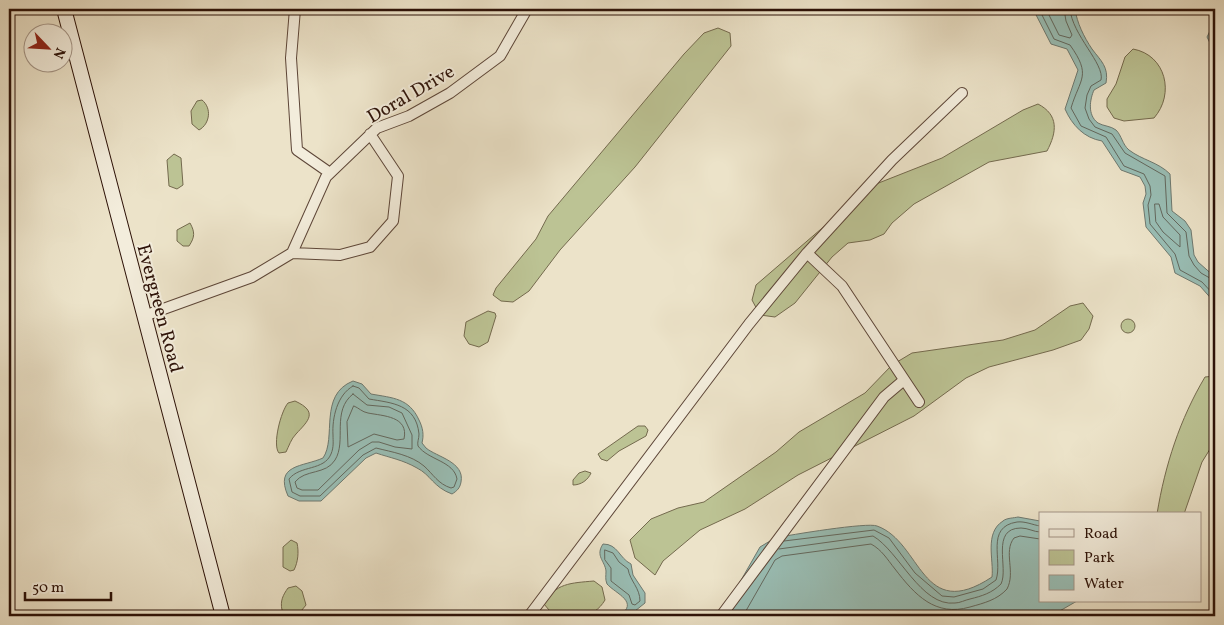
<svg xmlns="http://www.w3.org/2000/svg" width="1224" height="625" viewBox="0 0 1224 625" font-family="Vollkorn,serif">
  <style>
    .green { fill: #bcc394; stroke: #746a4e }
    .water { fill: #99beb5; stroke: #6e7970 }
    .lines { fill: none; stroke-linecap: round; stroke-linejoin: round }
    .shore { stroke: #63685e; stroke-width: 1 }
    .street-casing { stroke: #5d4638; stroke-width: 12 }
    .secondary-casing { stroke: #2d1208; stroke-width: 16 }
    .street { stroke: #f3eddc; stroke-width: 10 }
    .secondary { stroke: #f3eddc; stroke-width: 14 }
    .labels { text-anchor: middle; stroke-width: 4; stroke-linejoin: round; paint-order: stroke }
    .street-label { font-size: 19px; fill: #2d1208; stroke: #f3eddc }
  </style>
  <rect width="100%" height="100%" fill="#ece3c9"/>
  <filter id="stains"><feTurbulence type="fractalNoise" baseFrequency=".004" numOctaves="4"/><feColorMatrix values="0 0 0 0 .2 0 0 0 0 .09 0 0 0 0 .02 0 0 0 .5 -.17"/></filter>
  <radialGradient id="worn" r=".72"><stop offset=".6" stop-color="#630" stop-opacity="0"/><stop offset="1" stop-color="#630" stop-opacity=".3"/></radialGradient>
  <path class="green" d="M718 28 730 33 731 46 635 167 560 250 529 291 513 302 501 301 493 295 496 288 536 239 548 216 684 54 704 33Z
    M1133 49C1166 55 1175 94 1154 118L1124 121 1114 118 1107 107V99L1116 84 1125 57Z
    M202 100C212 108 210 124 199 130L192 124 191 111 197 101Z
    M1038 104C1059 115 1057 132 1047 151L989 162 914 204 892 223 884 234 870 240 848 243 832 257 795 303 775 317 760 315 752 300 756 285 871 186 942 158 1023 110Z
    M174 154 181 158 183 185 177 189 169 186 167 160Z
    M190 223C195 232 195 237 189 246H183L177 241V230Z
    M1083 303 1093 316 1089 329 1081 340 1053 350 989 367 966 378 914 416 798 475 745 509 700 530 663 561 655 575 635 558 630 540 651 519 678 508 704 502 776 452 799 432 865 393 892 365 912 353 1003 340 1035 330 1070 306Z
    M488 311 495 313 496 316 488 342 479 347 469 344 464 336 466 322Z
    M1121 326a7 7 0 1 1 14 0a7 7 0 1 1-14 0Z
    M1215 376V441L1202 462 1184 514H1157C1165 465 1180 419 1205 377Z
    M295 401C319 412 308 421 296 434 291 439 289 446 286 452L279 453C272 445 281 411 288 403Z
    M638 426H645L648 430 646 436 619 451 607 461 601 459 598 454Z
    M585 471 591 473C588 480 581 485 573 485V480L579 473Z
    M291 540 297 543C299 552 298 562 294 570L290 571 283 567V547Z
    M594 581 602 587 605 600C593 620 576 616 554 616L544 604C555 583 571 583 594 581Z
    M296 586 302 591 306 605 297 616 282 610C280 601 283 595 288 588Z"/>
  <path class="water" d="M1033 9H1075C1077 23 1084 37 1092 49 1101 61 1109 67 1106 83L1094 90C1090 99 1087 115 1098 123 1103 126 1111 126 1116 130 1122 136 1122 144 1129 150 1142 160 1158 162 1170 174L1172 211 1185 221 1191 230 1194 255 1198 262 1215 277V303L1200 286 1175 273 1171 257 1146 227 1143 203 1146 194 1145 186 1140 177 1121 170 1102 141C1084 138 1072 125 1065 109L1078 70 1067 49 1051 44Z
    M1215 21V53L1207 37Z
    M353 381 362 384 371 394C393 398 409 398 419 420 423 428 424 435 422 443L426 448C437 457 465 462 461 482 460 488 457 491 452 494 433 487 431 475 417 468 403 460 391 458 376 453L366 458 321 501H299L288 496C274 464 303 467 323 458 337 438 318 395 353 381Z
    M1018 517 1040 521V601H1077L1051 616H723L728 603 760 547 775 538C789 535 868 522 877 526 922 542 921 624 992 577 994 560 984 533 1003 521 1006 518 1014 518 1018 517Z
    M603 544C618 544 619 558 631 564L633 575 645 593V603L635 611 633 616H619C640 602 616 594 607 584 605 579 606 576 606 571 605 561 595 556 603 544Z"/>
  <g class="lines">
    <path class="shore" d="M1039 9 1054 39 1070 45C1092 76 1080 78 1071 108L1081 126 1106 137 1124 166 1144 174 1150 186 1151 195 1148 205 1150 224 1175 254 1180 270 1202 282 1215 296
      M1046 9 1059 35 1070 38 1072 35 1066 21 1064 9
      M1070 9C1072 35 1105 64 1101 80L1091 86 1087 95 1085 108 1089 119 1095 127 1112 134 1125 153 1165 176 1167 213 1186 232 1189 256 1194 265 1201 273 1215 281
      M1155 204H1159L1163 217 1180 235V247L1163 232 1156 222Z
      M353 386 359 388 369 399C392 403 416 404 419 434 419 439 417 442 418 446 428 460 454 461 457 479L454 487 451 488C438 484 433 474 424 466 411 455 392 452 376 448L363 455 320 496H300L292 492 289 479C300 465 324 471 331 454 334 447 333 441 333 435 332 418 337 395 353 386Z
      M353 394 367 405 389 407 402 413 412 435V449L395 447 379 442H372L359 450 318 490H302L297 488 295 482C305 469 326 475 335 460 347 441 331 411 353 394Z
      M354 406C359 408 362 412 368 413 383 416 409 416 404 439L397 440 374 434 348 447 347 422Z
      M784 541 874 530 889 538 915 573 942 596 954 597 983 589 996 580C1003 560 985 527 1017 522 1025 521 1033 525 1040 526
      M779 549 873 536C899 551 921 607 955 603 960 603 965 600 970 599 982 596 992 593 1001 584 1009 568 990 528 1021 528 1028 528 1034 532 1040 532
      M605 550 613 553 619 562 628 569C630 581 640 588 640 601L635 605 632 604 629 595 611 581V568L605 560Z
      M743 616 775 560 782 556 871 544C882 550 887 559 895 569 915 595 935 617 970 607 984 603 997 600 1007 589 1016 572 1003 552 1014 538L1020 536 1040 539"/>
    <defs>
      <path id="street" d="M295 9 291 58 297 150 330 173
        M292 253 340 255 370 247 393 221 398 176 370 134
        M807 253 842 286 919 402
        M144 316 252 277 292 253 326 177 377 128 409 116 450 93 500 56 527 9
        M529 616 749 324 807 253 892 160 962 93
        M721 616 884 397 904 380"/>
      <path id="secondary" d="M64 9 223 616"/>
    </defs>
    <use href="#street" class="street-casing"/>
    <use href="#secondary" class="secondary-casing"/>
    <use href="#street" class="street"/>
    <use href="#secondary" class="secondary"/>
  </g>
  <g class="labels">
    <g class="street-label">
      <text transform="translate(410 93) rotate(-30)" y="7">Doral Drive</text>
      <text transform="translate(161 308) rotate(75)" y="7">Evergreen Road</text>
    </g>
  </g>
  <rect width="1224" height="625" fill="none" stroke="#ece3c9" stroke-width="30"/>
  <rect x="10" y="10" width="1204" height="605" fill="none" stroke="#2d1208" stroke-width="2.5"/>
  <rect x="15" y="15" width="1194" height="595" fill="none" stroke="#2d1208"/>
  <rect x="1039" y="512" width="162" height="90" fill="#f3eddc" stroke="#a49587"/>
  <rect x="1049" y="529" width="25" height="8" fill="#f3eddc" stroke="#a49587"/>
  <text x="1084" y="538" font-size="15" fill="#2d1208">Road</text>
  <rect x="1049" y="550" width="25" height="15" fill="#bcc394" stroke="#a49587"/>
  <text x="1084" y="562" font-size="15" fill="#2d1208">Park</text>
  <rect x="1049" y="575" width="25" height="15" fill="#99beb5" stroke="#a49587"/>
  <text x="1084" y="588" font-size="15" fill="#2d1208">Water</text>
  <g transform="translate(48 48) rotate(115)"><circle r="24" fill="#f3eddc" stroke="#a49587"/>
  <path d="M0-4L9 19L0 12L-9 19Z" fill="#8f2418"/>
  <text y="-8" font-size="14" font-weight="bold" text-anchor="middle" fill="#2d1208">N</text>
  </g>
  <path d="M25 592v8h86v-8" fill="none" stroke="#2d1208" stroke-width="2.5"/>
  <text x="32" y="592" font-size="15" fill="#2d1208" stroke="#f3eddc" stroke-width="4" paint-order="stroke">50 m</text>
  <rect width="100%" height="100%" filter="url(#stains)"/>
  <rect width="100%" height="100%" fill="url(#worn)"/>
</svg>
